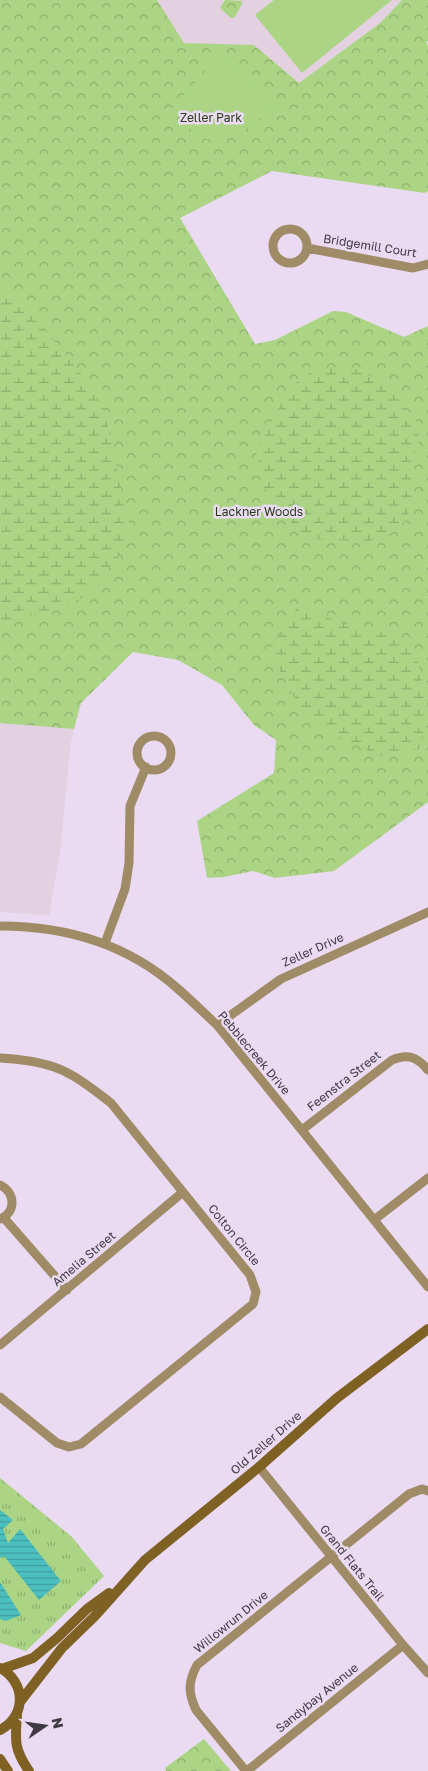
<svg xmlns="http://www.w3.org/2000/svg" width="428" height="1771" viewBox="0 0 428 1771" font-family="'Golos Text',sans-serif">
  <style>
    .education { fill: #e3d0e0 }
    .grass { fill: url(#grass-tufts) }
    .forest { fill: url(#forest-crowns) }
    .wetland { fill: url(#wetland-marsh) }
    .garden { fill: #abd584 }
    .water { fill: url(#water-rules) }
    .lines { fill: none; stroke-linecap: round; stroke-linejoin: round }
    .street { stroke: #9f8c66; stroke-width: 9 }
    .secondary { stroke: #7f6223; stroke-width: 10 }
    .labels { text-anchor: middle; stroke-width: 5; stroke-linejoin: round; paint-order: stroke }
    .park-label { font-size: 12px; fill: #293c17; stroke: #eadaf2 }
    .street-label { font-size: 12px; fill: #3f3942; stroke: #eadaf2 }
  </style>
  <defs>
    <pattern id="grass-tufts" width="24" height="20" patternUnits="userSpaceOnUse" patternTransform="scale(1.25)"><rect width="24" height="20" fill="#abd584"/><path d="M3 7l-1-3M5 7V3M7 7l1-3M15 17l-1-3M17 17v-4M19 17l1-3" fill="none" stroke="#8dae6e"/></pattern>
    <pattern id="forest-crowns" width="20" height="18" patternUnits="userSpaceOnUse" patternTransform="scale(1.25)"><rect width="20" height="18" fill="#abd584"/><path d="M2 6a3 3 0 1 1 6 0M12 15a3 3 0 1 1 6 0" fill="none" stroke="#8dae6e"/></pattern>
    <pattern id="wetland-marsh" width="20" height="14" patternUnits="userSpaceOnUse" patternTransform="scale(1.25)"><rect width="20" height="14" fill="#abd584"/><path d="M1 5h8M5 5V1M11 12h8M15 12V8" fill="none" stroke="#8dae6e"/></pattern>
    <pattern id="water-rules" width="6" height="5" patternUnits="userSpaceOnUse" patternTransform="scale(1.25)"><rect width="6" height="5" fill="#4bbfc0"/><path d="M0 2.5h6" fill="none" stroke="#409c9e"/></pattern>
  </defs>
  <rect width="100%" height="100%" fill="#eadaf2"/>
  <path class="education" d="M157 0H402L380 23 299 83 254 45 184 44Z
    M0 723 74 729 70 747 61 845 49 915 0 912Z"/>
  <path class="grass" d="M0 1478 72 1537 104 1576 26 1651 0 1643Z"/>
  <path class="forest" d="M0 0H157L184 43 254 45 299 83 380 23 402 0H428V41L426 42 428 46V191L425 193 272 171 180 218 255 344 275 340 333 311 346 312 404 337 428 326V802L334 871 275 878 253 871 224 877 207 878 197 821 274 773 276 740 254 725 222 685 178 660 133 652 81 703 74 729 0 723Z
    M225 0 242 1V4L235 17 231 18 220 8Z
    M204 1739 231 1771H166L165 1768Z"/>
  <path class="wetland" d="M0 288 40 323 85 379 104 409 129 523 118 558 76 604 0 623Z
    M349 366 386 383 401 398 405 411 418 424 419 441 411 462 412 504 405 521 394 532 368 542 310 539 286 518 264 488 256 452 289 388 313 370Z
    M297 607 346 624 413 639 428 711 419 749 380 756 308 722 269 651Z"/>
  <path class="garden" d="M274 0H392L302 73 255 15Z
    M225 58 277 105 234 138 200 139 171 109 215 60Z"/>
  <path class="water" d="M0 1510 13 1520 3 1529 8 1543 20 1529 61 1581 39 1600 4 1556 0 1558Z
    M0 1582 21 1615 6 1621 0 1619Z"/>
  <g class="lines">
    <path class="street" d="M273 246a17 17 0 1 1 34 0a17 17 0 1 1-34 0Z
      M307 248 413 268 428 264
      M137 753a17 17 0 1 1 34 0a17 17 0 1 1-34 0Z
      M0 926C66 926 127 944 177 988 191 1000 204 1013 217 1025L428 1287
      M105 943 125 889 129 863 130 806 146 767
      M217 1025 281 979 428 912
      M0 1058C19 1059 37 1061 54 1067 75 1074 94 1090 111 1103L250 1275 256 1292 253 1304 81 1444 69 1447 57 1443 0 1397
      M302 1130 392 1060C408 1053 417 1057 428 1070
      M0 1185C15 1192 17 1212 0 1219
      M4 1218 67 1290
      M374 1220 428 1178
      M0 1345 183 1192
      M259 1467 403 1645 428 1673
      M246 1771 196 1710C188 1693 188 1682 197 1665L409 1494 422 1489 428 1491
      M247 1771 403 1645"/>
    <path class="secondary" d="M0 1668C26 1682 27 1716 0 1730
      M2 1669 33 1658 57 1638 87 1609 109 1593
      M20 1702 62 1648 95 1616 145 1560 259 1467 337 1398 428 1329
      M17 1715C15 1741 14 1749 29 1771
      M0 1759 8 1771"/>
  </g>
  <g class="labels">
    <g class="park-label">
      <text x="211" y="122">Zeller Park</text>
      <text x="259" y="516">Lackner Woods</text>
    </g>
    <g class="street-label">
      <text transform="translate(370 246) rotate(9)" y="4">Bridgemill Court</text>
      <text transform="translate(313 950) rotate(-24)" y="4">Zeller Drive</text>
      <text transform="translate(254 1053) rotate(50)" y="4">Pebblecreek Drive</text>
      <text transform="translate(344 1081) rotate(-38)" y="4">Feenstra Street</text>
      <text transform="translate(234 1235) rotate(51)" y="4">Colton Circle</text>
      <text transform="translate(84 1259) rotate(-40)" y="4">Amelia Street</text>
      <text transform="translate(266 1443) rotate(-41)" y="4">Old Zeller Drive</text>
      <text transform="translate(352 1563) rotate(51)" y="4">Grand Flats Trail</text>
      <text transform="translate(231 1622) rotate(-39)" y="4">Willowrun Drive</text>
      <text transform="translate(317 1698) rotate(-39)" y="4">Sandybay Avenue</text>
    </g>
  </g>
  <g transform="translate(45 1726) rotate(77)" stroke="#eadaf2" stroke-width="4" paint-order="stroke">
  <path d="M0-4L9 19L0 12L-9 19Z" fill="#3f3942"/>
  <text y="-8" font-size="14" font-weight="bold" text-anchor="middle" fill="#3f3942">N</text>
  </g>
</svg>
